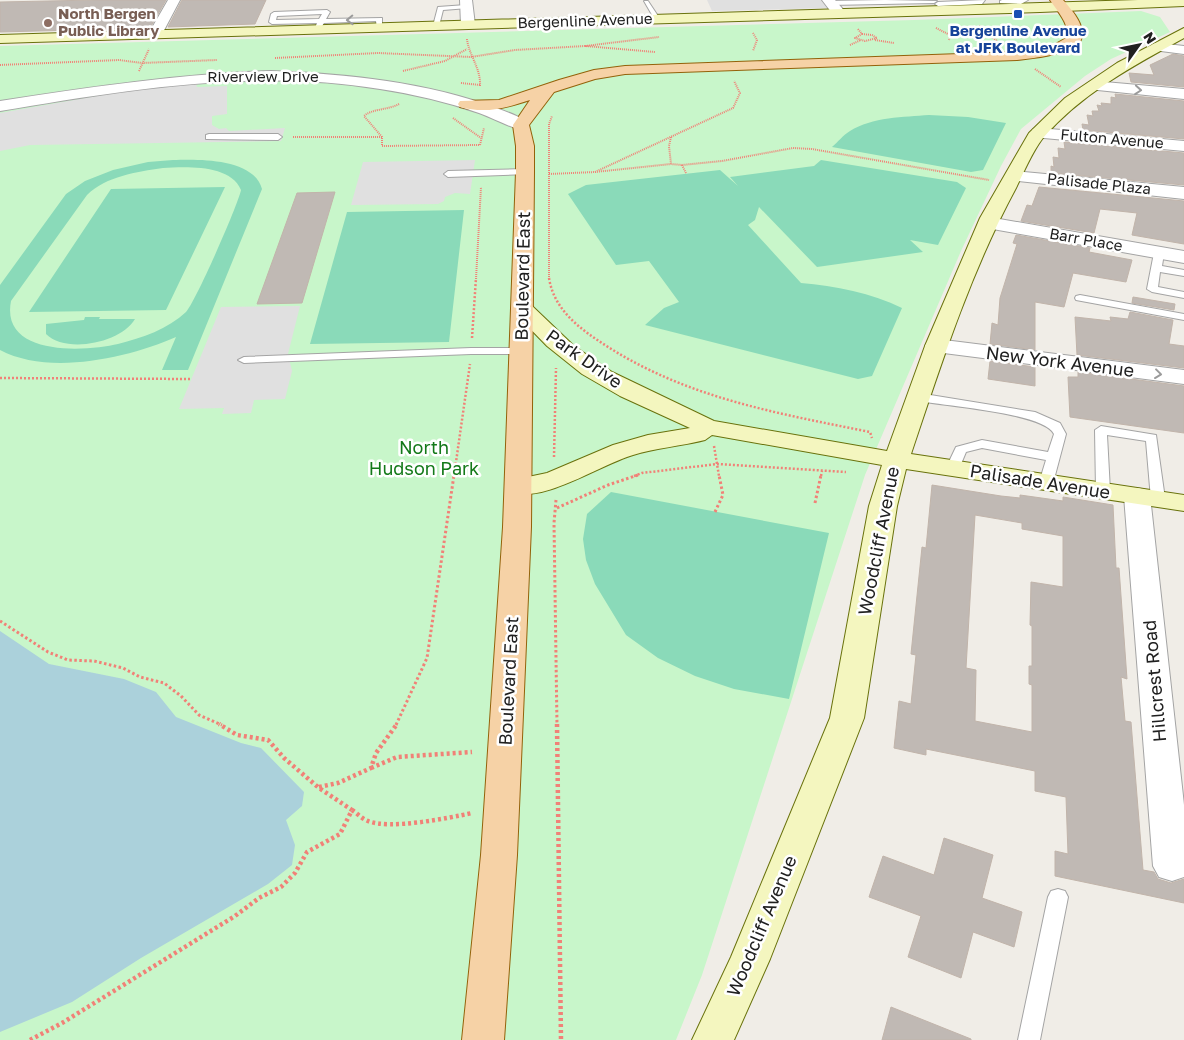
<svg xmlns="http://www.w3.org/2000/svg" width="1184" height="1040" viewBox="0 0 1184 1040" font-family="'Golos Text',sans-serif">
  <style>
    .park { fill: #c8f6ca }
    .pitch { fill: #8adab9; fill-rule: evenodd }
    .parking { fill: #e0e0e0 }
    .water { fill: #abd1db }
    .building { fill: #c0b9b4; stroke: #c1b4aa; fill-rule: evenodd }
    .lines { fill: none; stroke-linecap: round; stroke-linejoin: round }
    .lane-casing { stroke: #a4a4a4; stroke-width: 2 }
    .street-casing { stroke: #a4a4a4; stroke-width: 2 }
    .secondary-casing { stroke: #69720c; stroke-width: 2 }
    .primary-casing { stroke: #93620a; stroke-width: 2 }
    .path-far3 { stroke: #f18177; stroke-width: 2; stroke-dasharray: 1 1; stroke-linecap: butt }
    .path-far2 { stroke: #f18177; stroke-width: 2.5; stroke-dasharray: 2 2; stroke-linecap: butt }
    .path-far1 { stroke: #f18177; stroke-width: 3; stroke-dasharray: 2.5 2.5; stroke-linecap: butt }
    .path { stroke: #f18177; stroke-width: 4.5; stroke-dasharray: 3 3; stroke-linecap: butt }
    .lane { fill: #fff; fill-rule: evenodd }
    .street { fill: #fff; fill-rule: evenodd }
    .secondary { fill: #f4f6bf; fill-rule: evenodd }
    .primary { fill: #f6d2a6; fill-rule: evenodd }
    .oneway { stroke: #9b9b9b }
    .transit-dot { fill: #1a4fb4; stroke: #fff; stroke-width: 2 }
    .education-dot { fill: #8d6e63; stroke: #fff; stroke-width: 2 }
    .labels { text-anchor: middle; stroke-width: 5; stroke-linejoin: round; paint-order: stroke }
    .far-education-label { font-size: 15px; font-weight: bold; fill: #785e54; stroke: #fff; text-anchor: start }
    .far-street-label { font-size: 15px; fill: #202020; stroke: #fff }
    .far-transit-label { font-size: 15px; font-weight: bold; fill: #164399; stroke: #fff }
    .street-label { font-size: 18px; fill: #202020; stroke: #fff }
    .park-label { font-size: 18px; fill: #137919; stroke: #fff }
  </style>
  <rect width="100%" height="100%" fill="#f0ede7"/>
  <path class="park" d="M1141 11 1160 17 1170 32 1111 59 1085 76 1021 129 1001 166 961 251 865 475 702 975 676 1040H0V46L914 20Z"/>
  <path class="pitch" d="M929 115 968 117 1006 123 983 170 971 172 832 147C838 142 843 135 850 131 872 117 904 117 929 115Z
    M173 160C198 159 254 158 262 189L188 370H162L176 337C128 358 49 376 0 350V285L66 194 85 181 113 170 148 162ZM163 168C186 167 230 164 241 190 238 205 195 303 186 312 168 329 142 338 118 344 88 351 0 358 11 301L87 195C107 176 136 172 163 168Z
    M821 160 957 182 966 188 938 245 910 240 923 252 817 267 759 207 755 220 748 225 801 283C835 286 872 293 902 308L872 376 858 379 645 325 664 308 679 302 649 261 616 265 568 194 586 185 720 170 738 186 730 177 814 166Z
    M225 187 166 310 29 312 111 189Z
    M464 210 449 342 310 344 347 212Z
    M85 317H100L99 319H135C121 343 66 354 46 334V324L84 320Z
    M611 492 829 533 789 699 734 689 695 676 658 658 626 635 595 584 586 560 583 539 587 514Z"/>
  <path class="parking" d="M707 0H821L827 8 712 11Z
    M199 83 196 86 198 87 227 86V114L212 116V125L219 129 226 128 229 131 285 128 281 141 30 145 0 151V113L142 88Z
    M475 160 470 194 455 193 445 197 444 201 438 204 351 205 363 162Z
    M300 306 288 354 292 371 285 399 254 400 251 413 222 414 224 408 179 409 221 307Z"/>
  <path class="water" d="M0 631 49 664 124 679 156 692 176 717 241 743 261 748 304 792 302 806 286 820 295 845 292 865 268 884 141 958 72 1002 0 1032Z"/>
  <path class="building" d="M95 0H166L150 28 0 32V2Z
    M182 0H266L255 24 168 27Z
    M1173 54 1184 56V87L1131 82 1129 73 1154 75 1150 65Z
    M1115 94 1184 101V139L1083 130 1082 124 1089 125 1087 115 1093 116 1092 111H1099L1097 105 1102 106 1101 103 1111 104V97L1116 98Z
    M1064 142 1184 153V185L1051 173V166L1054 167 1053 157 1059 158 1058 148 1065 149Z
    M1039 187 1184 201V244L1132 235 1137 213 1100 209 1094 233 1021 221 1027 205 1032 206Z
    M335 192 302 303 257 304 297 193Z
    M1016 235 1090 248 1089 252 1132 260 1126 282 1073 273 1064 307 1035 302V350L990 344 992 323 998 325 1000 298 1017 244 1013 243Z
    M1133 297 1175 304 1174 310 1132 303Z
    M1130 312 1173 320 1169 344 1184 346V368L1077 355 1075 317 1111 321 1110 317 1128 319Z
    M990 361 1035 367V386L988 379Z
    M1078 372 1184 386V433L1070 417 1068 377H1078Z
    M932 485 1001 496 1020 498V495L1063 501V497L1113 505 1116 568H1119L1127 679 1121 677 1125 721 1131 722 1143 870 1154 872 1158 879 1171 883 1184 879V903L1055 876V851L1068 854 1066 797 1035 791V771L926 749V755L894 748 899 701 911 704 916 655 911 654 922 547 926 548ZM975 515 1022 523V529L1063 536V587L1031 582 1030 625 1032 626V666H1029V684L1032 685V732L975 721 976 670 966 668Z
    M944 838 993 855 982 898 1022 912 1014 947 973 932 961 978 908 957 921 916 869 897 883 856 934 875Z
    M891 1007 971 1039V1040H882Z"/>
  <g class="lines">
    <defs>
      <path id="lane" d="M885 0 937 1 934 3 830 5 827 3 830 1Z
        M985 0 982 4 938 6 935 4 938 2Z
        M1002 0H1028L1021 4 1000 3V1Z
        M644 1H648L660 19 659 20H655Z
        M466 5 468 6V8L443 10 439 26 436 28 433 26 438 7Z
        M327 10 330 12 326 19 382 18V27L377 28 376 21 324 23 320 29 318 30 315 28 317 23 272 24 269 22 271 14 274 12ZM322 14 319 19 276 20 277 16Z
        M209 134H278L282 137 278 140 206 139V135Z
        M525 169 528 170V174L448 177 444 174 448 171Z
        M1159 250 1164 253 1162 266 1184 270V276L1160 272 1158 287 1184 292V298L1152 292 1147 289 1154 253Z
        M1080 295 1184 314V320L1076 300 1075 298 1076 296Z
        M471 348H521L527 351 521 354H471L244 363 238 360 244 357Z
        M918 393 1035 412 1060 423 1066 434 1053 483 1046 487 1039 483 1046 460 982 448 966 452 958 471H948L946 468 956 447 982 440 1048 452 1054 434C1043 412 940 406 914 400L912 397 914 394Z
        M1101 426 1156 435 1165 499 1163 502H1153L1151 499 1146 441 1107 435 1110 491 1103 495 1098 494 1096 491 1095 430Z
        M1058 889 1065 891 1068 897 1040 1040H1018L1048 897 1051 891Z"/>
      <path id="street" d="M168 0H180L161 36H151L149 33Z
        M460 0H472L475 25 473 28H463L461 25Z
        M822 0H835L847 14 845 17H835Z
        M1158 43 1184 46V54L1153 50 1151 47 1153 44Z
        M271 71C348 74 427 82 499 109 509 113 523 117 529 125L527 128 521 130C507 126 493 118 479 113 447 102 413 94 380 89 253 68 125 90 0 111V101C90 87 180 74 271 71Z
        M1093 81 1184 89V99L1088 89 1085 86 1088 83Z
        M1039 128 1184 141V151L1033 137 1031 133 1033 129Z
        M1014 171 1184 187V199L1008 180 1005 176 1008 172Z
        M988 217 1184 251V263L981 227 978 223 981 219Z
        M936 339 1184 370V384L928 351 925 346 928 341Z
        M1137 488 1146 490 1150 496 1184 805V877L1172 881 1159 877 1153 866 1124 496 1128 490Z"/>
      <path id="secondary" d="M1138 0H1184V6L1040 12 0 43V35Z
        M1184 28V38C1133 66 1082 93 1043 138 1032 152 1024 172 1016 188 971 271 941 364 911 454L1184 495V511L906 469 897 506 864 718 770 959 734 1040H692L731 957 830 718 869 506 882 465 712 435 705 440C681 446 656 448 633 455 597 466 547 502 509 493L505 487 509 481 547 473 613 445 648 435 690 428 620 396 582 374 547 346 511 309 514 304 522 303 530 304 574 346 612 372 714 421 887 451 925 346 980 218 1029 133 1065 98 1117 63Z"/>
      <path id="primary" d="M1050 0H1063C1072 10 1088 28 1080 42 1059 56 1041 57 1017 60L625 74 595 79 554 92 529 125 534 146V172L531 527 517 855 504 1040H462L481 855 503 527 516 172V146L513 125 530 100C506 108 486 114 460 107L458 104 460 101 499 100 559 80 594 70 625 66 1017 52 1050 47 1068 37C1068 22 1058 12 1050 0Z"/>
    </defs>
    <use href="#lane" class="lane-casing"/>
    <use href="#street" class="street-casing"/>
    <use href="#secondary" class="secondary-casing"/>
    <use href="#primary" class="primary-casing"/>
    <path class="path-far3" d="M979 26 997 41
      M936 28 950 35 949 40
      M858 29 862 34
      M753 33 757 40 753 51
      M862 34 872 35 877 38 865 41 855 38Z
      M467 39C469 56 481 68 480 86
      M875 40 894 43
      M850 45 861 40
      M585 46 659 37
      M275 58 378 53 471 57 515 50 585 46 655 52
      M0 65 119 60 142 63 217 60
      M1035 69 1061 87
      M139 71 149 49
      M403 71 445 61 467 49
      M461 83 480 85
      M399 104C388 110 371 109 364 116L382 137V146L480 145 484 128
      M453 118 481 138
      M293 137H382
      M671 137 669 146 671 164
      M682 165 686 173
      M595 172 733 108 740 93 734 81
      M549 174 595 172 671 164 682 165 722 161 793 148 812 149 989 180
      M476 279 481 187
      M549 279V124L552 116"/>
    <path class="path-far2" d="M549 278C554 310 580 329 605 345 687 398 776 413 870 432L872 438
      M472 338 476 278
      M0 378 191 379
      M714 446 719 476
      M554 457 556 368
      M454 476 470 364
      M634 476 642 473 717 464 846 472
      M821 476 822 471"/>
    <path class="path-far1" d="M556 500 554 523 557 725
      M815 503 821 475
      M557 508 608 485 638 475
      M715 512 723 495 719 475
      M0 621 48 652 68 660 94 661 123 668 140 677 164 683 181 696 199 715 222 725
      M396 725 427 658 454 475"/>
    <path class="path" d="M557 724 561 1040
      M371 768 397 757 472 752
      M319 787 338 783 371 768 376 753 397 724
      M352 810C357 813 362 819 368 821 389 830 449 818 472 813
      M30 1040 62 1023 235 916 259 898 281 887 295 873 307 852 340 834 352 810 319 788 284 758 268 740 237 735 219 724"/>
    <use href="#lane" class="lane"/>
    <use href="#street" class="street"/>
    <use href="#secondary" class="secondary"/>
    <use href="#primary" class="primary"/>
  </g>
  <defs><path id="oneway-chevron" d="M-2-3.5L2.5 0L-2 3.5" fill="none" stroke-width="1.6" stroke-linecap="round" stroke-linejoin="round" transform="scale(1.25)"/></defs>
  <g class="oneway">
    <use href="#oneway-chevron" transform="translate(350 20) rotate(178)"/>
    <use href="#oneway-chevron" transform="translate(1138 90) rotate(5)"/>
    <use href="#oneway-chevron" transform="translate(1158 374) rotate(7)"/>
  </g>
  <rect class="transit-dot" x="1013" y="9" width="10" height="10" rx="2.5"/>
  <circle class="education-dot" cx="48" cy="23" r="5"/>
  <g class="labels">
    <g class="far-education-label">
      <text x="58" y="19">North Bergen<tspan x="58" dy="17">Public Library</tspan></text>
    </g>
    <g class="far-street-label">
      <text transform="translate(585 21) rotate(-2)" y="5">Bergenline Avenue</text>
      <text x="263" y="82">Riverview Drive</text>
      <text transform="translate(1112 139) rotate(5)" y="5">Fulton Avenue</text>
      <text transform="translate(1099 184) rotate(6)" y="5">Palisade Plaza</text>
      <text transform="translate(1086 240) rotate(10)" y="5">Barr Place</text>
    </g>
    <g class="far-transit-label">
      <text x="1018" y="36">Bergenline Avenue<tspan x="1018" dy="17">at JFK Boulevard</tspan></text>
    </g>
    <g class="street-label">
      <text transform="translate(523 276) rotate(-89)" y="6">Boulevard East</text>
      <text transform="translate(584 359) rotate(35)" y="6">Park Drive</text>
      <text transform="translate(1060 362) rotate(7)" y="6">New York Avenue</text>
      <text transform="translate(1040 482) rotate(9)" y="6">Palisade Avenue</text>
      <text transform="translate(879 541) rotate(-79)" y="6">Woodcliff Avenue</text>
      <text transform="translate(509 681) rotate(-87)" y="6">Boulevard East</text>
      <text transform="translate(1155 681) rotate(-95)" y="6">Hillcrest Road</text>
      <text transform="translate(762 926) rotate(-67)" y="6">Woodcliff Avenue</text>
    </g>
    <g class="park-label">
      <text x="424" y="454">North<tspan x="424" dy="21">Hudson Park</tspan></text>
    </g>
  </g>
  <g transform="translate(1139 45) rotate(57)" stroke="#ffffff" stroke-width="4" paint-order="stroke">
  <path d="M0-4L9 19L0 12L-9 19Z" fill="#202020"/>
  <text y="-8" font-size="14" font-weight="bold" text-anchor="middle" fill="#202020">N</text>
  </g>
</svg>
